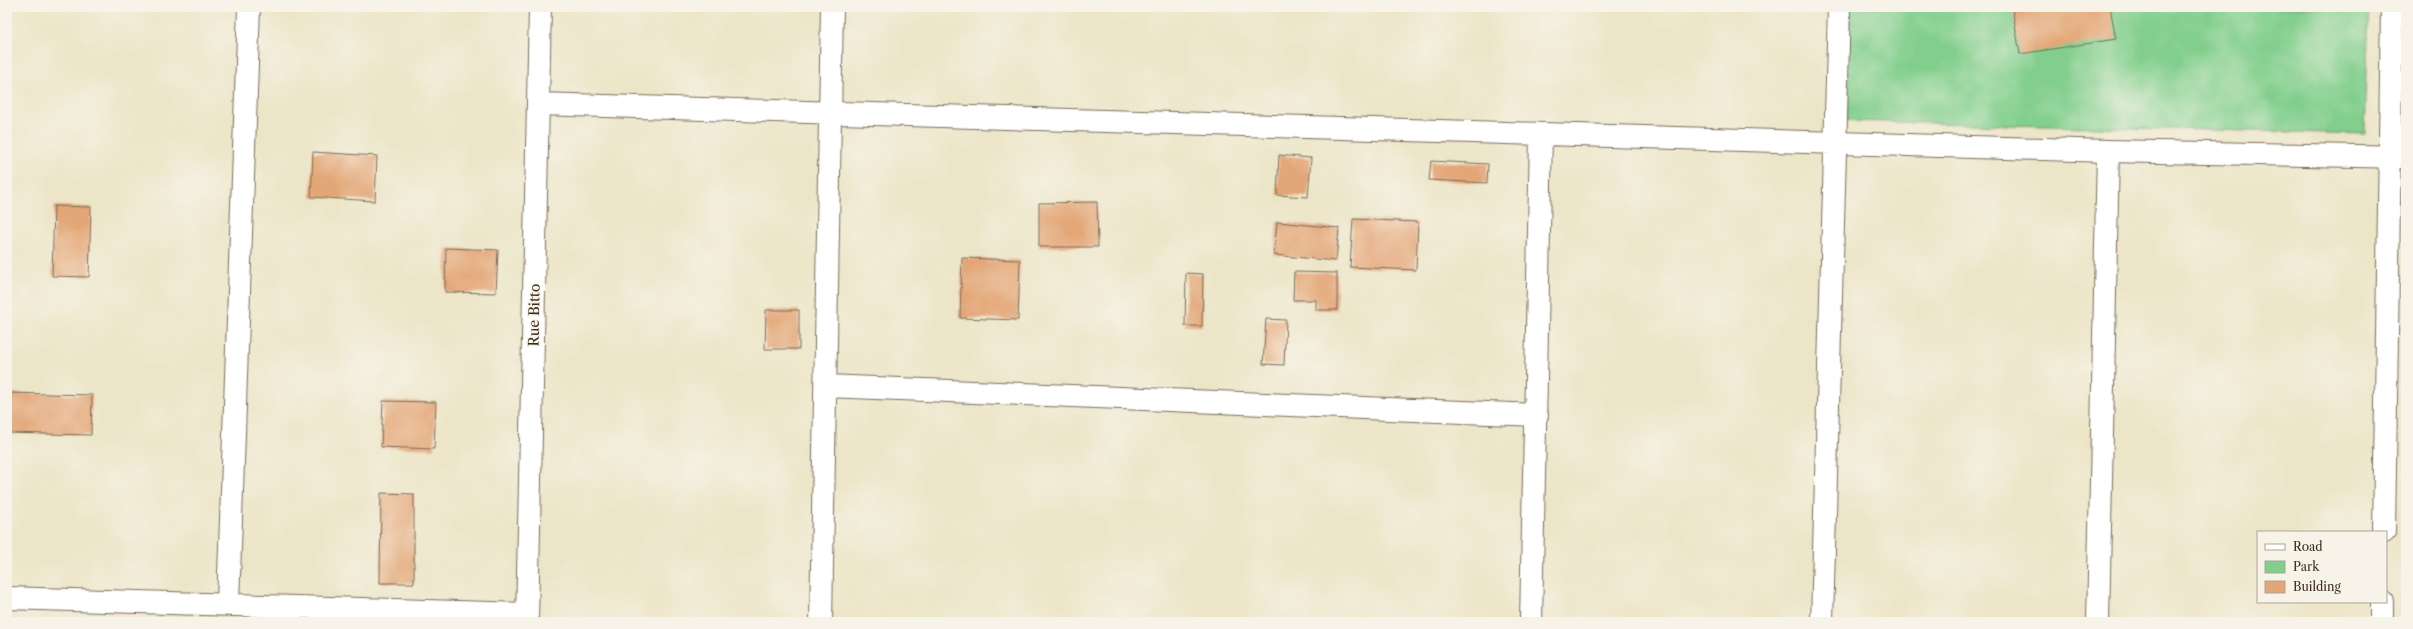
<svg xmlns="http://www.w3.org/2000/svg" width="2413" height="629" viewBox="0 0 2413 629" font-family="'Libre Caslon Text',serif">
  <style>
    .green { fill: #82cf8d; stroke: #5e7c56 }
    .building { fill: #e3a676 }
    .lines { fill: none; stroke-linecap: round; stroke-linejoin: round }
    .minor-casing { stroke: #796b59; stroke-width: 24 }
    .minor { stroke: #fff; stroke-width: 22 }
    .labels { text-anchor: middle; stroke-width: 3; stroke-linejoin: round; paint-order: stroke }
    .street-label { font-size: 14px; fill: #3b2a1e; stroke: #f7f3e8 }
  </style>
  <rect width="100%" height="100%" fill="#f7f3e8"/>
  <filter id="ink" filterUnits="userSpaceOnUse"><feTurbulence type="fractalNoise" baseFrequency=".025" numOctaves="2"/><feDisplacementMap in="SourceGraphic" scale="8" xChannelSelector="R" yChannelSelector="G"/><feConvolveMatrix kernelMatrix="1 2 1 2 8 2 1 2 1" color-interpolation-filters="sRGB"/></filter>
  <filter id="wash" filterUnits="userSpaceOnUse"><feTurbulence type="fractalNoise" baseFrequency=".012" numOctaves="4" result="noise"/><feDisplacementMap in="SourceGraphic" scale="16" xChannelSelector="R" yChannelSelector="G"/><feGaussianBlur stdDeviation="0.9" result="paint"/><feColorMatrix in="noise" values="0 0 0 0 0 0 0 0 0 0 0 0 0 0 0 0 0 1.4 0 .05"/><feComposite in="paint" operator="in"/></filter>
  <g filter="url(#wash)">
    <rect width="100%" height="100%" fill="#ece5c7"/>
    <path class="green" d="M1850 7H2369L2365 134 1847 121Z"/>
    <g id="blocks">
      <path class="building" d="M2012 7H2110L2116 39 2020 54Z
        M313 152 377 156 375 201 311 197Z
        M1279 155 1311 158 1308 197 1277 195Z
        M1431 161 1488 164 1487 183 1429 180Z
        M1097 202 1098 247H1039V203Z
        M54 206 91 207 89 277 52 276Z
        M1353 219 1418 222 1416 270 1350 267Z
        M1277 222 1339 228 1336 261 1274 255Z
        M446 248 498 250 496 293 445 292Z
        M962 258 1020 260 1018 320 960 318Z
        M1294 272 1337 273V310H1316V300H1293Z
        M1186 273 1203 274 1202 326H1185Z
        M766 310H799V349H765Z
        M1266 319 1286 320 1284 365 1263 364Z
        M7 393 92 395 91 435 7 433Z
        M383 401 436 402 434 449 381 447Z
        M381 493 414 494V583H380Z
        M572 620 616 621V622H572Z"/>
    </g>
  </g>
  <g filter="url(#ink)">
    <use href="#blocks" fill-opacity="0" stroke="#796b59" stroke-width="1"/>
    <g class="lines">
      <defs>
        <path id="minor" d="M539 104 2108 151 2406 157
          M826 386 1537 415
          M2384 532 2392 7
          M7 598 527 614
          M228 604 249 7
          M527 622 540 7
          M821 622 832 7
          M1531 622 1541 134
          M1822 622 1839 7
          M2098 622 2108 151
          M2382 622V602"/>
      </defs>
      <use href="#minor" class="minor-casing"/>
      <use href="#minor" class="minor"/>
    </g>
  </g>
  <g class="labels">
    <g class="street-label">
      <text transform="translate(534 315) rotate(-89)" y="5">Rue Bitto</text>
    </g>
  </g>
  <rect width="2413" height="629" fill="none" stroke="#f7f3e8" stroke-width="24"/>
  <rect x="2257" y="531" width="130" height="72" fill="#f7f3e8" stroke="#aca397"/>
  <rect x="2265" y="544" width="20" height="6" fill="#ffffff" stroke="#aca397"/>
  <text x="2293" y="551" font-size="12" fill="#3b2a1e">Road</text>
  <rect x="2265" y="561" width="20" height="12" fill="#82cf8d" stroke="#aca397"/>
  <text x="2293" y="571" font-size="12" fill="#3b2a1e">Park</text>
  <rect x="2265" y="581" width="20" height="12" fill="#e3a676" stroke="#aca397"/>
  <text x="2293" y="591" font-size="12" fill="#3b2a1e">Building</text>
</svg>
